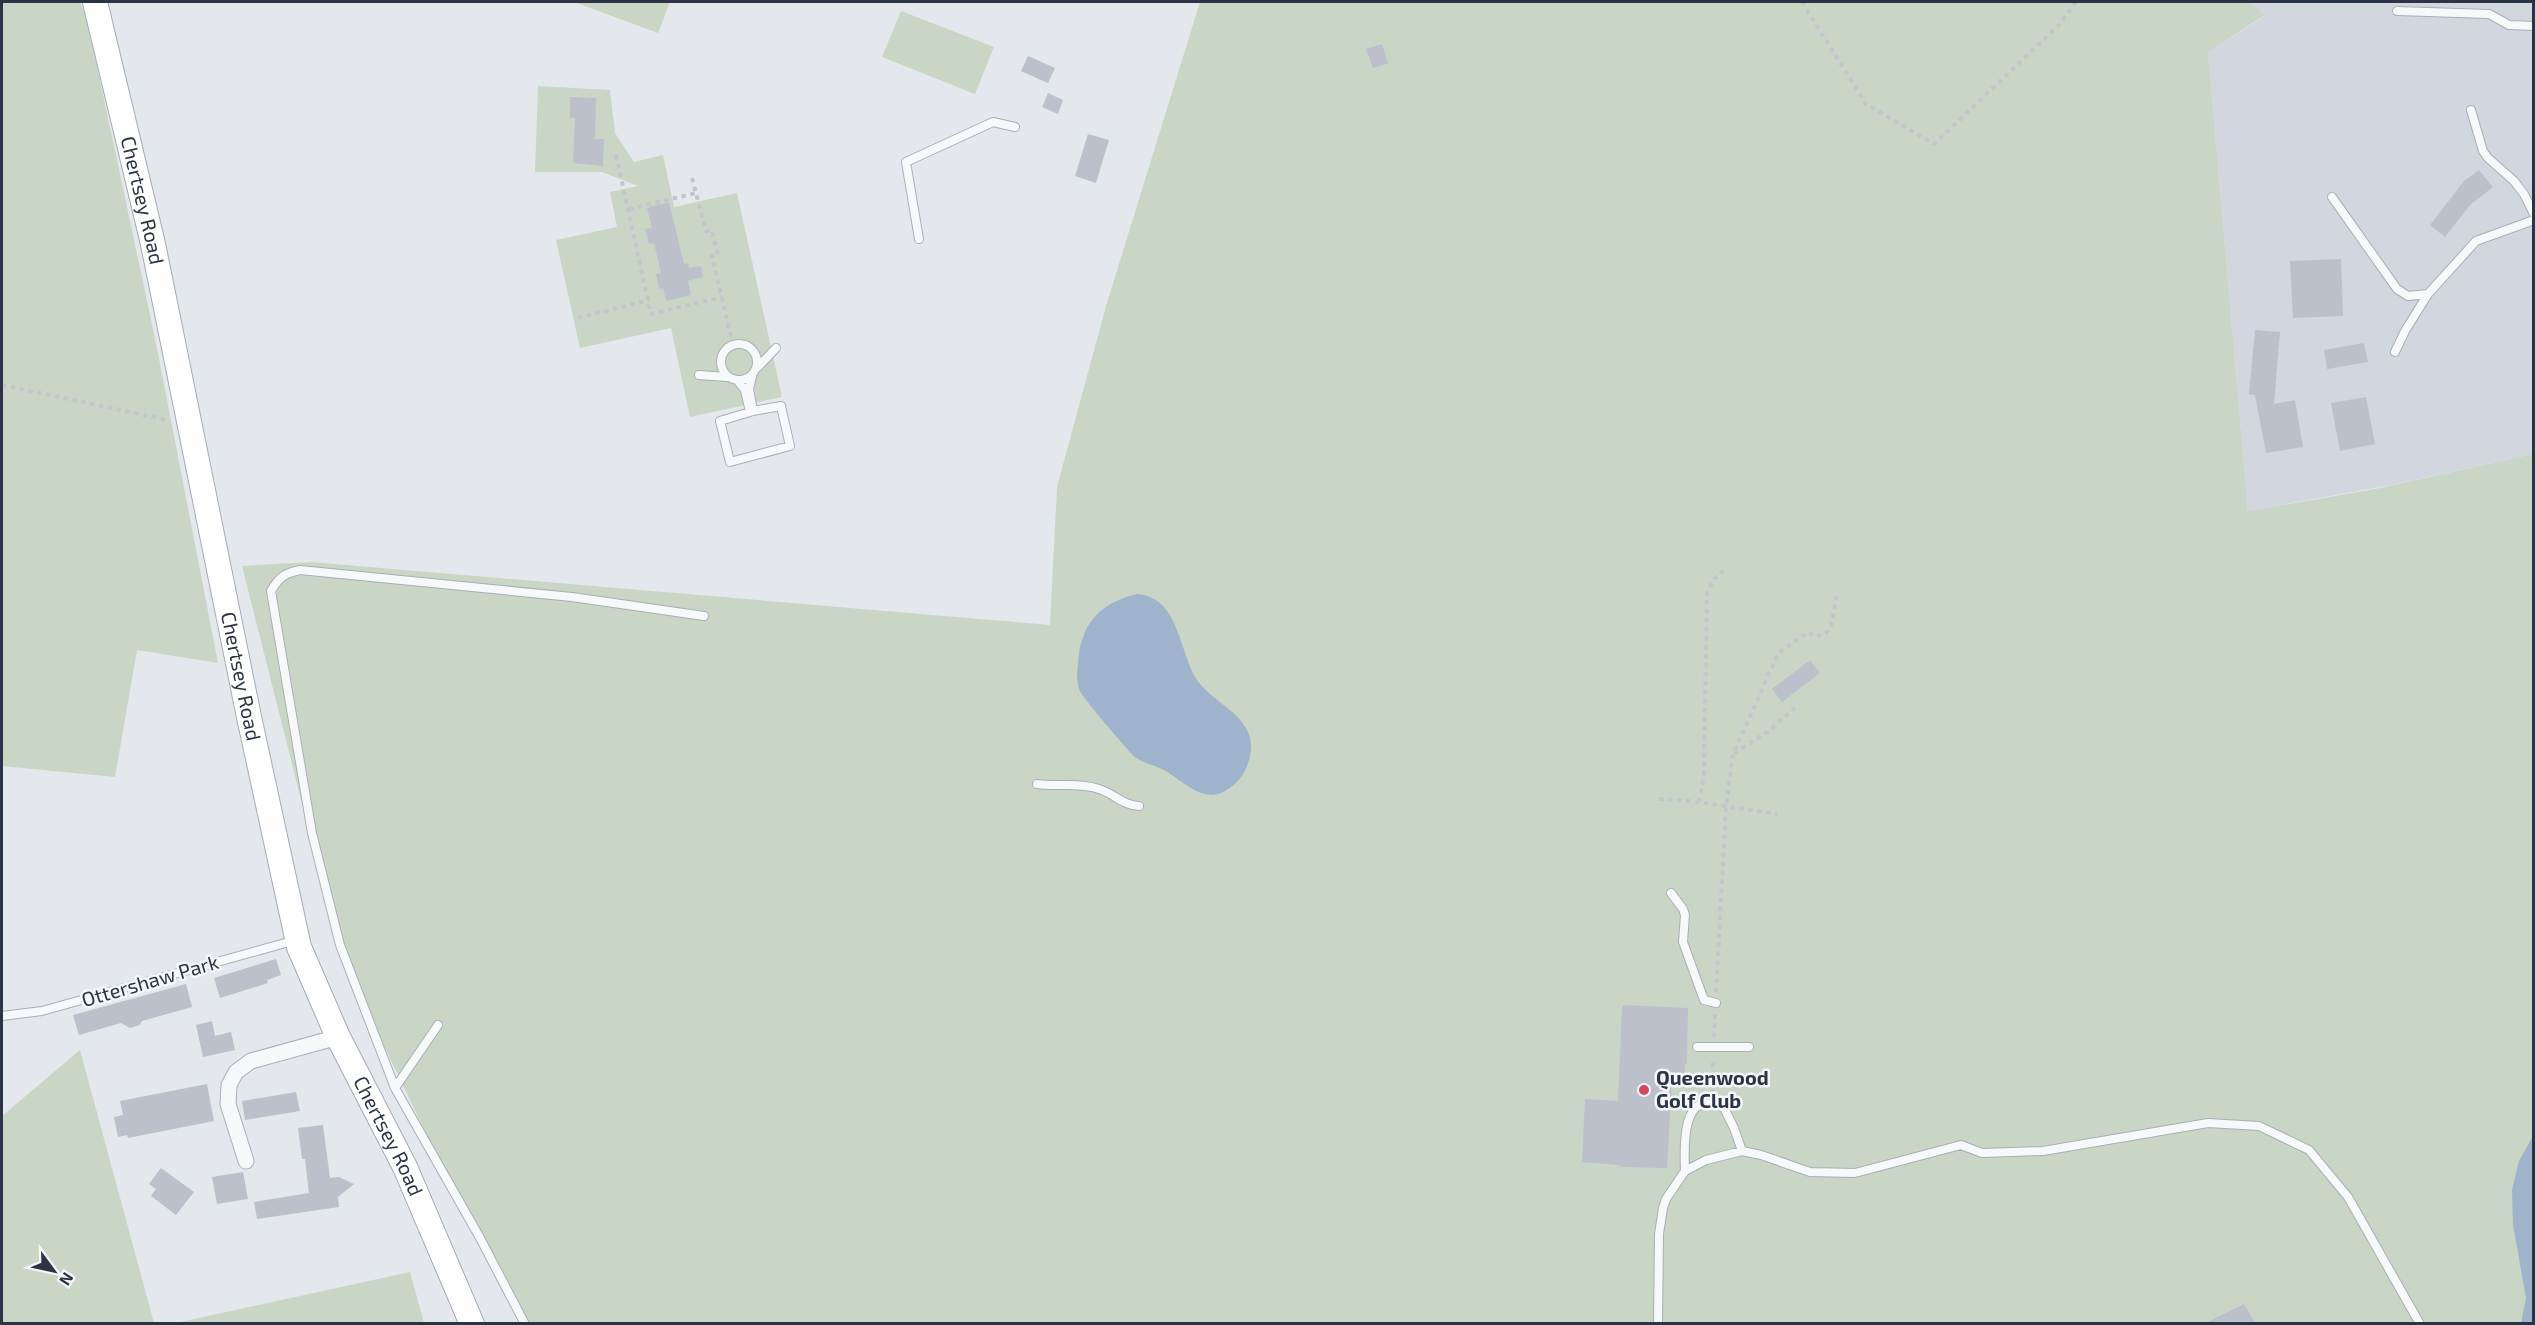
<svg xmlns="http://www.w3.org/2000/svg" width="2535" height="1325" viewBox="0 0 2535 1325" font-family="'Exo 2',sans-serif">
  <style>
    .built { fill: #d2d6de }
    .green { fill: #c9d6c5 }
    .water { fill: #9fb4cc }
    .building { fill: #bbc0ca }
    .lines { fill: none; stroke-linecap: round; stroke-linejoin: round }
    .service-casing { stroke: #a9aeb7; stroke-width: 10 }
    .minor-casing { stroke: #a9aeb7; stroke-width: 17 }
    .primary-casing { stroke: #a3abb8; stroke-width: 26 }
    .path { stroke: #c2c5cb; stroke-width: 4; stroke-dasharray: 4.5 4.5; stroke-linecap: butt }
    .service { stroke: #f7f8fa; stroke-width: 8 }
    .minor { stroke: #f7f8fa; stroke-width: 15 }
    .primary { stroke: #fff; stroke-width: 24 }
    .poi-dot { fill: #d1495b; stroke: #f4f6f9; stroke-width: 2 }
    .labels { text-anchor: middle; stroke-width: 5; stroke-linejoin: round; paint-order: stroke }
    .street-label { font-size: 20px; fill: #2b3445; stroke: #f4f6f9 }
    .poi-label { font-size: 20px; font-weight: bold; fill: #2b3445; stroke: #f4f6f9; text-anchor: start }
  </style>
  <rect width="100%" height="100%" fill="#e4e7ec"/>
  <path class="built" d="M2249 2H2533V454L2391 485 2248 511 2208 52 2265 16Z"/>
  <path class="green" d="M2 2H80L87 19 156 343 218 663 137 650 115 777 2 766Z
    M574 2H670L658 33Z
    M1200 2H2249L2265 15 2208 52 2248 511 2375 489 2533 454V1323H521L501 1290 340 954 242 566 311 562 1050 625 1057 487 1106 306Z
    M901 11 994 47 975 94 882 57Z
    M538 86 610 90 615 133 634 162 663 155 674 207 737 193 782 397 690 417 671 328 580 348 556 240 617 227 610 192 638 186 602 172H535Z
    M80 1050 154 1323H2V1116Z
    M410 1272 424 1323H176Z"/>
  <path class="water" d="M1137 594C1178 597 1179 648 1195 677 1211 705 1262 716 1249 760 1245 774 1238 784 1225 791 1203 804 1182 780 1164 770 1155 765 1144 764 1135 757 1130 753 1082 697 1080 691 1076 683 1077 673 1078 664 1080 625 1099 603 1137 594Z
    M2533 1136V1323H2521L2526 1298 2513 1225 2512 1190 2519 1161Z"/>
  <path class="building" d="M1382 44 1388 63 1373 68 1366 49Z
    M1028 56 1055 68 1048 83 1021 71Z
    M1048 93 1063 100 1058 114 1042 107Z
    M570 97 596 98 595 139H604L603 166 573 163 575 118H570Z
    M1088 134 1109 140 1096 183 1075 176Z
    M2479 170 2493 187 2470 205 2445 237 2430 225 2464 181Z
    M669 202 684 264 688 263 689 268 701 266 703 277 688 281 691 295 666 301 663 288 659 289 656 274 661 273 654 243 649 244 645 229 652 228 647 208Z
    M2341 259 2343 316 2293 318 2290 261Z
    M2255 330 2280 332 2274 404 2295 400 2303 447 2266 453 2255 395 2249 394Z
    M2364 343 2368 362 2327 369 2324 350Z
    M2366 397 2375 444 2340 451 2331 403Z
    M1810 660 1820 673 1782 702 1772 689Z
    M276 959 281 975 267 980 268 983 220 998 214 978Z
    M186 984 192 1007 142 1021 140 1025 130 1028 121 1023 79 1035 73 1015Z
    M1624 1005 1688 1008 1687 1064H1685L1684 1081 1672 1080 1667 1168 1620 1167V1165L1582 1162 1585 1099 1618 1101 1622 1008Z
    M212 1021 215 1036 231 1032 235 1050 203 1057 196 1025Z
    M207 1084 214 1121 128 1138 127 1135 118 1137 114 1117 123 1115 120 1101Z
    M296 1092 300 1111 245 1120 242 1101Z
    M323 1125 330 1178 339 1177 354 1184 338 1197 339 1207 257 1219 254 1202 309 1193 305 1159H302L298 1128Z
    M161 1168 194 1192 176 1215 151 1196 156 1189 149 1184Z
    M243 1172 248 1199 217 1204 212 1177Z
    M2244 1304 2255 1323H2205Z"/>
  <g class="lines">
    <defs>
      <path id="service" d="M2397 11 2489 14 2509 25 2534 26
        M2471 110 2483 151 2488 158 2514 181 2524 194 2534 214
        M2332 197 2397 289 2408 296 2428 294
        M919 239 906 162 993 122 1015 127
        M721 362a18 18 0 1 1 36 0a18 18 0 1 1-36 0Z
        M2395 352 2405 331 2428 294 2476 241 2534 220
        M758 367 776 348
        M699 375 727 377
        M738 381 745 390 750 412 720 421 730 462 790 446 781 406 753 411 749 389 752 376
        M1037 784C1057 787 1079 782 1099 789 1113 793 1124 806 1139 806
        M1671 893 1683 909 1685 915 1683 942 1704 1000 1716 1003
        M2 1016 42 1011 296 940
        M1697 1047H1749
        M395 1088 438 1025
        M1685 1171C1684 1146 1681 1086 1724 1108L1734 1128 1742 1151
        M525 1324 480 1238 395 1088 340 945 312 833 271 591C279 577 285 573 300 570L572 597 704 616
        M1658 1324 1659 1234 1663 1208 1666 1199 1685 1171 1706 1160 1742 1151 1761 1155 1810 1172 1855 1173 1961 1145 1982 1153 2043 1151 2208 1123 2259 1126 2309 1150 2348 1197 2420 1324"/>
      <path id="minor" d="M246 1161 228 1104 229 1085 236 1072 251 1061 338 1037"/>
      <g id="primary">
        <path id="s1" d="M95 2 153 244 249 717 299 947 338 1037 405 1167 472 1324"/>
      </g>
    </defs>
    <use href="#service" class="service-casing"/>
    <use href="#minor" class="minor-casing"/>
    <use href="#primary" class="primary-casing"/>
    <path class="path" d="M1802 2 1866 104 1934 144 2058 26 2076 2
      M616 155 651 314 722 297
      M692 178 706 231 712 230 718 255 712 256 733 345
      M629 209 696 193
      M578 318 649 300
      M2 385 168 420
      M1734 753 1766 733 1796 707
      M1659 799 1699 802 1777 814
      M1699 802 1704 774 1707 592 1714 579 1723 571
      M1716 992 1726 807 1733 754 1779 652 1809 632 1814 636 1824 635 1831 627 1837 593
      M1714 1037 1715 1014
      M1713 1094V1059"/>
    <use href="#service" class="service"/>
    <use href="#minor" class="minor"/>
    <use href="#primary" class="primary"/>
  </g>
  <circle class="poi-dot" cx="1644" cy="1090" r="6"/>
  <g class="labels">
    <g class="street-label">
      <text dy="7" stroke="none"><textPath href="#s1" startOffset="204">Chertsey Road</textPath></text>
      <text dy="7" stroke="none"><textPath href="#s1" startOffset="690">Chertsey Road</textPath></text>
      <text transform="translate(150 981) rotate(-16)" y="7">Ottershaw Park</text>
      <text dy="7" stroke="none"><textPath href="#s1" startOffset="1176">Chertsey Road</textPath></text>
    </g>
    <g class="poi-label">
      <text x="1656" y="1085">Queenwood<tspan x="1656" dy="23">Golf Club</tspan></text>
    </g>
  </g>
  <rect width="2535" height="1325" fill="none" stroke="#2b3445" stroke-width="6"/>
  <g transform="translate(54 1271) rotate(123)" stroke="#f4f6f9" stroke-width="4.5" paint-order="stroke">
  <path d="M0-4.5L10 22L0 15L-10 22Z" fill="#2b3445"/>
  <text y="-9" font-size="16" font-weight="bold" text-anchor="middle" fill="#2b3445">N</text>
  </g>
</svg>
